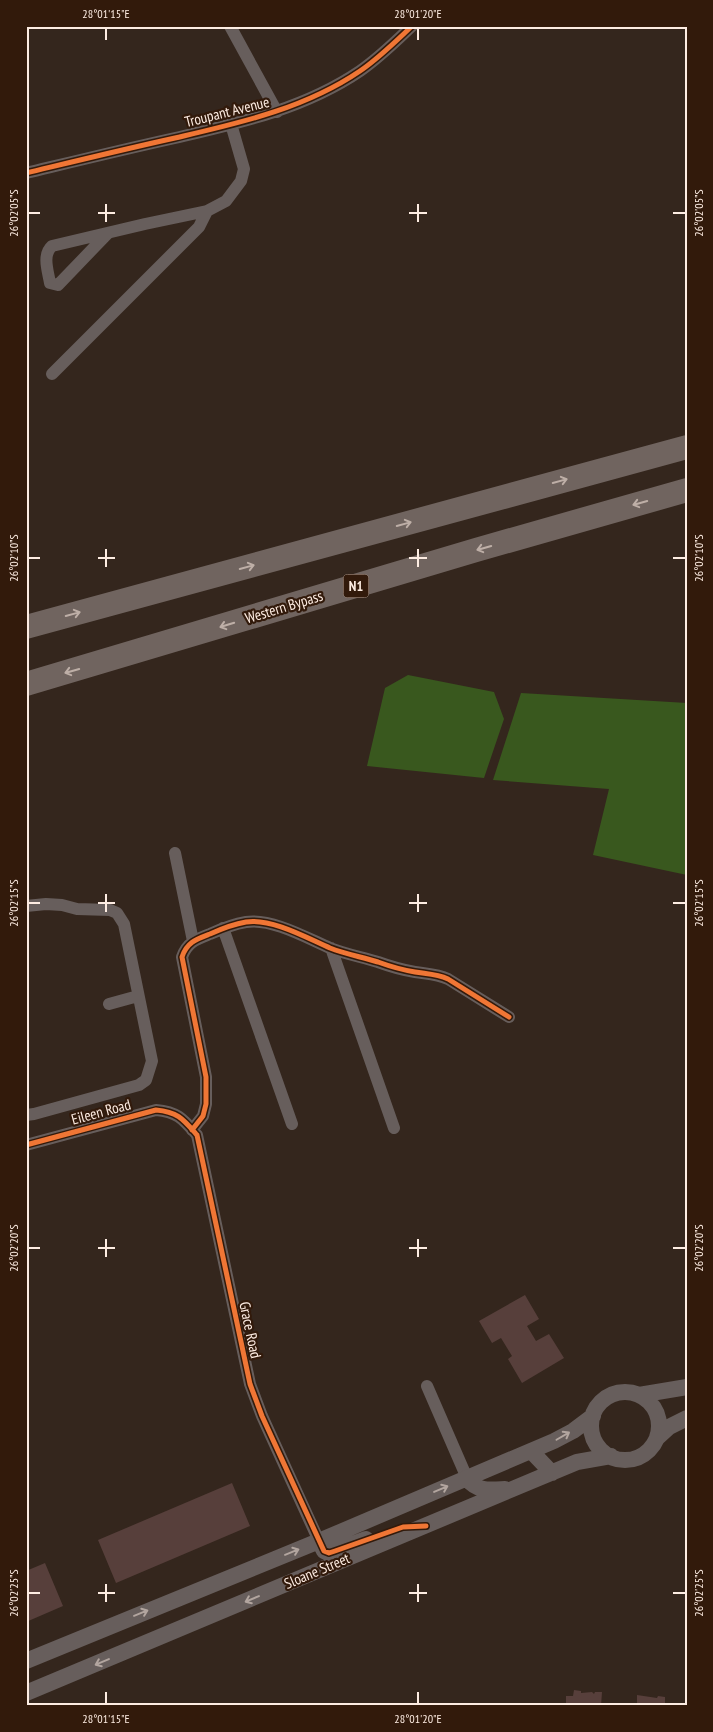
<svg xmlns="http://www.w3.org/2000/svg" width="713" height="1732" viewBox="0 0 713 1732" font-family="'PT Sans Narrow',sans-serif">
  <style>
    .green { fill: #39581e }
    .building { fill: #573f3b }
    .lines { fill: none; stroke-linecap: round; stroke-linejoin: round }
    .minor { stroke: #675e5c; stroke-width: 12 }
    .tertiary { stroke: #675e5c; stroke-width: 16 }
    .motorway { stroke: #70645f; stroke-width: 24 }
    .cycleway-casing { stroke: #321a0b; stroke-width: 8 }
    .cycleway { stroke: #f07635; stroke-width: 5 }
    .oneway { stroke: #beafa7 }
    .oneway2 { stroke: #b2a59f }
    .ticks { fill: none; stroke: #fdece2; stroke-width: 2 }
    .labels { text-anchor: middle; stroke-width: 4.5; stroke-linejoin: round; paint-order: stroke }
    .shield { fill: #321a0b; stroke: #c0ada2; stroke-width: 1 }
    .shield-label { font-size: 14px; font-weight: bold; fill: #fdece2 }
    .street-label { font-size: 15px; fill: #fdece2; stroke: #321a0b }
    .neatline { fill: none; stroke: #fdece2; stroke-width: 2 }
    .ticks-label { font-size: 12px; text-anchor: middle; fill: #fdece2 }
  </style>
  <rect width="100%" height="100%" fill="#34261d"/>
  <path class="green" d="M408 675 494 692 504 719 484 778 367 766 385 688Z
    M521 693 687 703V875L593 855 609 789 493 780Z"/>
  <path class="building" d="M525 1295 539 1319 527 1326 536 1341 549 1334 564 1358 522 1383 508 1359 512 1356 501 1338 492 1343 479 1321Z
    M232 1483 250 1526 116 1583 98 1540Z
    M45 1563 63 1606 26 1622V1571Z
    M574 1690 581 1691V1693L592 1692 594 1694 595 1692H602L601 1706H566V1696H573Z
    M637 1695 657 1698 658 1696 665 1697V1703L672 1704V1706H637Z"/>
  <g class="lines">
    <path class="minor" d="M230 26 277 112
      M26 173C76 161 125 149 175 138 239 123 304 109 360 71 379 58 395 42 412 26
      M108 233 58 285 50 283C48 271 42 255 52 246L145 224 207 211 226 201 241 181 244 169 231 124
      M52 374 199 227 207 211
      M175 853 193 941
      M26 906 46 904 62 905 77 909 110 910 117 913 124 924 152 1061 146 1080 139 1085 34 1114 26 1115
      M223 928 292 1124
      M331 948 394 1128
      M109 1004 138 996
      M192 1130 203 1116 206 1104V1077L182 957C187 942 197 939 210 934 221 929 234 924 246 922 272 918 307 938 330 948 345 954 362 957 378 962 389 966 403 970 415 972 427 974 437 974 448 979L509 1017
      M26 1145 156 1110C178 1112 183 1119 197 1135L250 1384 262 1416 319 1541
      M427 1386 467 1478"/>
    <path class="tertiary" d="M591 1426a34 34 0 1 1 68 0a34 34 0 1 1-68 0Z
      M639 1395 687 1387
      M657 1438 669 1427 687 1418
      M531 1451 552 1473
      M466 1478C478 1492 489 1490 505 1489
      M319 1541 324 1551 329 1553 366 1539
      M26 1661 319 1541 554 1441 573 1431 593 1416
      M26 1693 577 1462 611 1456"/>
    <path class="motorway" d="M26 627 687 447
      M26 684 476 550 687 490"/>
    <defs>
      <path id="cycleway" d="M26 173C76 161 125 149 175 138 239 123 304 109 360 71 379 58 395 42 412 26
        M192 1130 203 1116 206 1104V1077L182 957C187 942 197 939 210 934 221 929 234 924 246 922 272 918 307 938 330 948 345 954 362 957 378 962 389 966 403 970 415 972 427 974 437 974 448 979L509 1017
        M26 1145 156 1110C178 1112 183 1119 197 1135L250 1384 262 1416 324 1551 329 1553 335 1551 403 1527 426 1526"/>
    </defs>
    <use href="#cycleway" class="cycleway-casing"/>
    <use href="#cycleway" class="cycleway"/>
  </g>
  <defs><path id="oneway-shaft" d="M-6 0H5M1.5-3L5.5 0L1.5 3" fill="none" stroke-width="1.6" stroke-linecap="round" stroke-linejoin="round" transform="scale(1.25)"/></defs>
  <g class="oneway">
    <use href="#oneway-shaft" transform="translate(560 481) rotate(-15)"/>
    <use href="#oneway-shaft" transform="translate(640 503) rotate(164)"/>
    <use href="#oneway-shaft" transform="translate(404 524) rotate(-15)"/>
    <use href="#oneway-shaft" transform="translate(484 548) rotate(164)"/>
    <use href="#oneway-shaft" transform="translate(247 567) rotate(-15)"/>
    <use href="#oneway-shaft" transform="translate(73 614) rotate(-15)"/>
    <use href="#oneway-shaft" transform="translate(227 625) rotate(163)"/>
    <use href="#oneway-shaft" transform="translate(72 671) rotate(164)"/>
  </g>
  <g class="oneway2">
    <use href="#oneway-shaft" transform="translate(563 1436) rotate(-30)"/>
    <use href="#oneway-shaft" transform="translate(441 1489) rotate(-23)"/>
    <use href="#oneway-shaft" transform="translate(292 1552) rotate(-22)"/>
    <use href="#oneway-shaft" transform="translate(252 1599) rotate(157)"/>
    <use href="#oneway-shaft" transform="translate(141 1613) rotate(-22)"/>
    <use href="#oneway-shaft" transform="translate(102 1662) rotate(157)"/>
  </g>
  <path class="ticks" d="M106 28V40M418 28V40M106 204V222M418 204V222M28 213H40M98 213H115M409 213H427M673 213H686M106 549V567M418 549V567M28 558H40M98 558H115M409 558H427M673 558H686M106 894V912M418 894V912M28 903H40M98 903H115M409 903H427M673 903H686M106 1239V1257M418 1239V1257M28 1248H40M98 1248H115M409 1248H427M673 1248H686M106 1584V1602M418 1584V1602M28 1593H40M98 1593H115M409 1593H427M673 1593H686M106 1692V1704M418 1692V1704"/>
  <g class="labels">
    <rect class="shield" x="343.5" y="574.5" width="25" height="23" rx="4"/>
    <g class="shield-label">
      <text x="356" y="591">N1</text>
    </g>
    <g class="street-label">
      <text transform="translate(227 112) rotate(-14)" y="5">Troupant Avenue</text>
      <text transform="translate(284 607) rotate(-17)" y="5">Western Bypass</text>
      <text transform="translate(101 1112) rotate(-15)" y="5">Eileen Road</text>
      <text transform="translate(250 1330) rotate(78)" y="5">Grace Road</text>
      <text transform="translate(317 1571) rotate(-23)" y="5">Sloane Street</text>
    </g>
  </g>
  <rect width="713" height="1732" fill="none" stroke="#321a0b" stroke-width="55"/>
  <rect x="28" y="28" width="658" height="1676" class="neatline"/>
  <g class="ticks-label">
    <text x="106" y="18">28°01'15"E</text>
    <text x="418" y="18">28°01'20"E</text>
    <text transform="translate(14 213) rotate(-90)" y="4">26°02'05"S</text>
    <text transform="translate(699 213) rotate(-90)" y="4">26°02'05"S</text>
    <text transform="translate(14 558) rotate(-90)" y="4">26°02'10"S</text>
    <text transform="translate(699 558) rotate(-90)" y="4">26°02'10"S</text>
    <text transform="translate(14 903) rotate(-90)" y="4">26°02'15"S</text>
    <text transform="translate(699 903) rotate(-90)" y="4">26°02'15"S</text>
    <text transform="translate(14 1248) rotate(-90)" y="4">26°02'20"S</text>
    <text transform="translate(699 1248) rotate(-90)" y="4">26°02'20"S</text>
    <text transform="translate(14 1593) rotate(-90)" y="4">26°02'25"S</text>
    <text transform="translate(699 1593) rotate(-90)" y="4">26°02'25"S</text>
    <text x="106" y="1723">28°01'15"E</text>
    <text x="418" y="1723">28°01'20"E</text>
  </g>
</svg>
